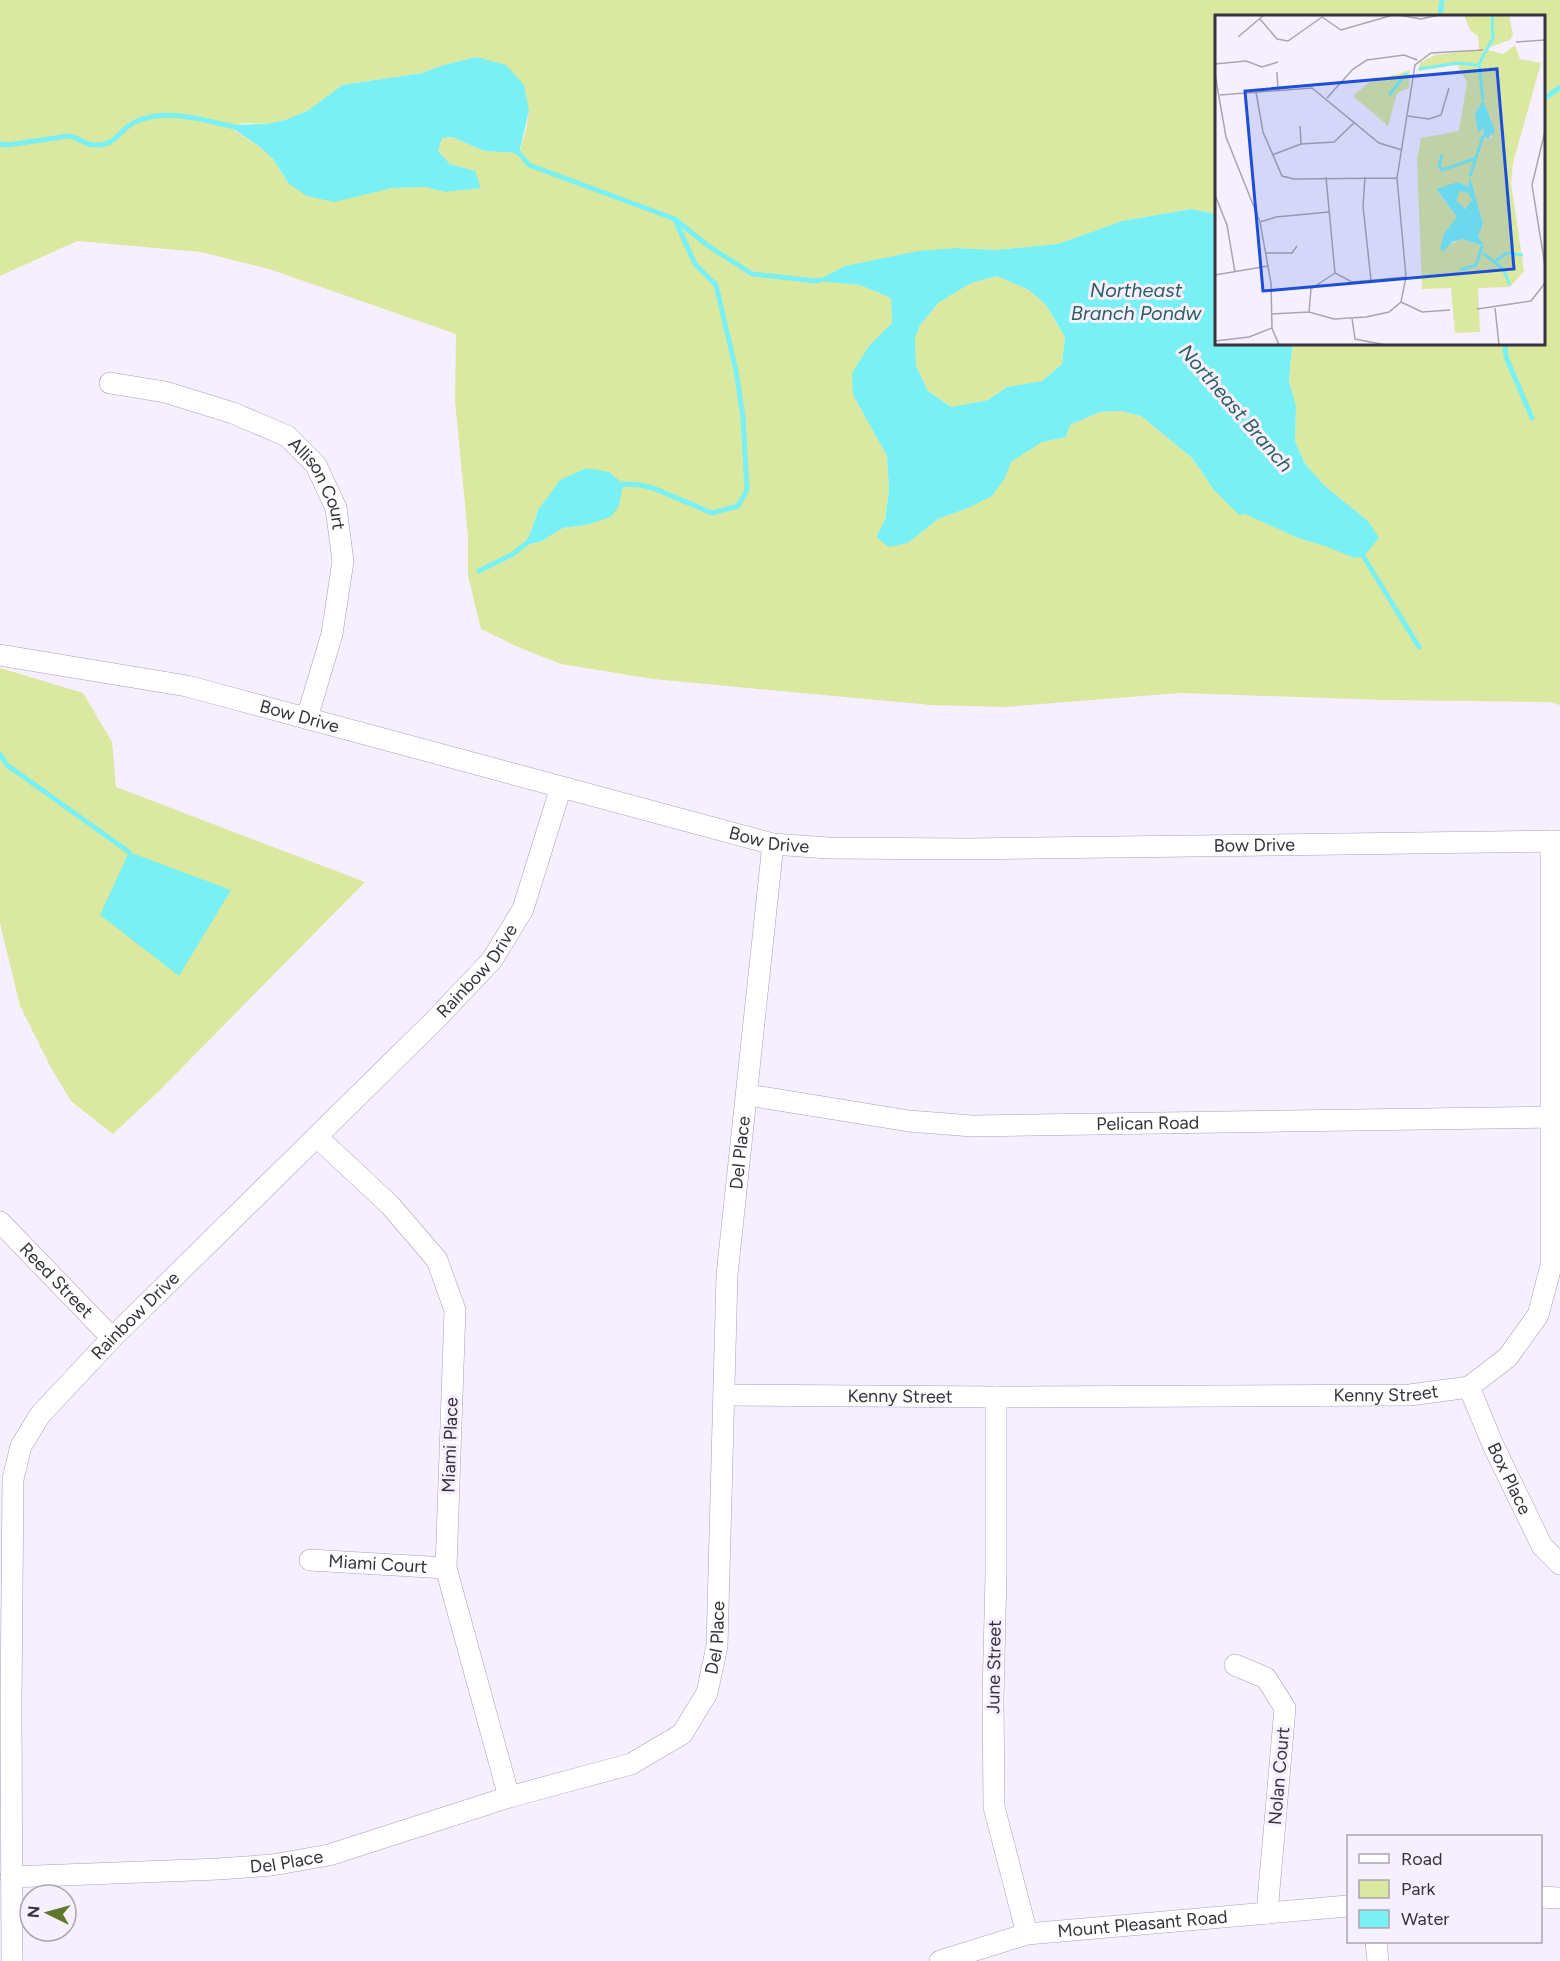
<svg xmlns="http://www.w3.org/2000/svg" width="1560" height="1961" viewBox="0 0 1560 1961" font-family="Figtree,sans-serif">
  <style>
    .green { fill: #dbe89f; fill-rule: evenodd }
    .water { fill: #79f0f3; fill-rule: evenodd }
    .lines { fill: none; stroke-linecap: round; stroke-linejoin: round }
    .stream { stroke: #79f0f3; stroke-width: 5 }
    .minor-casing { stroke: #a99fb7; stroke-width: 22 }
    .minor { stroke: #fff; stroke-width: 21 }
    .labels { text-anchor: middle; stroke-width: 6; stroke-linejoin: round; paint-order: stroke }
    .street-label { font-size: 18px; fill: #37333d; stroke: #f6efff }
    .water-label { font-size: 20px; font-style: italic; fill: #2c5f61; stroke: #f6efff }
    .inset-river { fill: none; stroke: #79f0f3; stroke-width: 3 }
    .inset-road { fill: none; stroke: #aaa4b1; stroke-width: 1.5 }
    .view { fill: #1d4ed8; fill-opacity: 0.15; stroke: #1d4ed8; stroke-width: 3 }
    .inset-edge { fill: none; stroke: #37333d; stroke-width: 3 }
  </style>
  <rect width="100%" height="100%" fill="#f6efff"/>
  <path class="green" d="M0 0H1560V705L1549 702 1383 700 1180 693 1005 707 931 705 653 679 561 664 518 647 481 629 468 576V536L455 401 456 334 269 269 201 252 77 241 0 276ZM1216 16H1544V344H1294L1292 348 1289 381 1296 407 1295 441 1305 464 1326 487 1368 521 1325 546 1298 538 1245 513 1214 490 1192 458 1141 416 1121 411 1100 412 1070 425 1066 437 1042 442 1010 462 1005 478 968 508 938 519 908 543 876 537 885 520 889 489 887 456 853 395 869 346 892 323 891 298 860 285 817 280 957 248 995 250 1058 244 1122 221 1191 209 1212 213 1216 216ZM476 57 529 111 526 130 519 153 484 151 452 137 442 138 438 151 450 164 475 171 445 192 425 187 392 188 334 201 289 184 273 159 260 147 228 126 245 123 266 124 285 120 309 110 342 85 422 73 444 65ZM538 510 586 525 563 528 542 541 524 546 531 532Z
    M997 276 1029 290 1046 305 1065 337 1062 364 1042 381 1007 387 988 400 951 407 928 391 916 366 915 338 919 327 938 303 971 283Z
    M0 668 83 693 112 742 116 787 365 882 159 1091 113 1134 71 1101 51 1068 20 1006 0 923Z"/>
  <path class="water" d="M476 57 506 65 524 85 529 111 519 153 484 151 452 137 442 138 438 151 450 164 475 171 481 188 445 192 425 187 392 188 334 202 307 196 289 184 273 159 260 147 228 125 266 124 285 120 309 110 342 85 422 73 444 65Z
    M1191 209 1212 213 1216 216V344H1294L1292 348 1289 381 1296 406 1295 441 1305 464 1326 487 1368 521 1379 538 1364 556 1354 558 1325 546 1298 538 1245 514 1239 515 1214 490 1192 458 1141 416 1121 411 1100 412 1070 425 1066 437 1042 442 1011 462 1005 478 992 496 968 508 938 519 908 543 889 547 876 537 885 520 889 489 887 456 853 395 852 373 869 346 892 323 891 298 860 285 816 281 845 266 918 251 957 248 995 250 1058 244 1122 221ZM997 276 1029 290 1046 305 1065 337 1062 364 1042 381 1007 387 988 400 951 407 928 391 916 366 915 338 919 327 938 303 971 283Z
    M586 468 609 472 623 484 619 506 611 517 586 525 563 528 542 541 523 546 531 532 538 510 560 480Z
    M129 852 231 890 179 976 100 915Z"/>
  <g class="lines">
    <path class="stream" d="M1440 16 1442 0
      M1544 99 1560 87
      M0 144 8 145 68 136C79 137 84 145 94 145 117 147 119 128 137 121 169 108 203 120 235 127
      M513 150 519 153 529 165 675 219 707 245 752 274 816 281 820 280
      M1505 344 1506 357 1532 418
      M619 487 623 484 640 485 653 488 712 513 738 506 747 490 743 417 736 371 716 285 695 264 675 220
      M1360 551 1419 647
      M479 571 513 554 527 543
      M0 754 7 765 129 852"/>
    <defs>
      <g id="minor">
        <path id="s1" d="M110 383 165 392 233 413 287 436 316 465 336 508 343 561 332 634 307 718"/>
        <path id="s2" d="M0 655 187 686 773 844 828 848 969 849 1560 841"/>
        <path id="s3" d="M748 1095 909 1121 972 1126 1551 1117"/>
        <path d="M317 1137 390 1205 437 1260 455 1310 446 1568 509 1797"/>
        <path id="s4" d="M0 1222 112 1338"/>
        <path id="s5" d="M1469 1387 1493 1445 1542 1546 1560 1564"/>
        <path id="s6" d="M724 1395 996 1397 1410 1395 1469 1387 1508 1357 1538 1315 1551 1266V841"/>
        <path d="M996 1397V1574L993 1698 994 1807 1027 1934"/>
        <path id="s7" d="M310 1560 446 1568"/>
        <path d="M1235 1665 1266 1678 1285 1708 1267 1913"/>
        <path id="s8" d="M11 1877 219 1869 272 1865 329 1855 509 1797 631 1764 682 1734 707 1693 717 1646 727 1275 773 844"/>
        <path d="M1540 1897 1560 1898"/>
        <path d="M1376 1942 1378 1961"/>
        <path id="s9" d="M12 1961 11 1704 13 1479 21 1446 40 1415 112 1338 434 1021 492 960 523 909 561 787"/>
        <path id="s10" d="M940 1961 1027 1934 1348 1906"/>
      </g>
    </defs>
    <use href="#minor" class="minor-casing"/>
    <use href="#minor" class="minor"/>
  </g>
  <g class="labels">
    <g class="street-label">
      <text dy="6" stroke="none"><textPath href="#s1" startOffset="244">Allison Court</textPath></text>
      <text dy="6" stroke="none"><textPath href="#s2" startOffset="306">Bow Drive</textPath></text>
      <text dy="6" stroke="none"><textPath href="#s2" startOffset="792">Bow Drive</textPath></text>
      <text dy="6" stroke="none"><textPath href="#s2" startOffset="1278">Bow Drive</textPath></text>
      <text dy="6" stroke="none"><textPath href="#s9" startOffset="1176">Rainbow Drive</textPath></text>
      <text dy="6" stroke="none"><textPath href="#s3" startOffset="402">Pelican Road</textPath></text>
      <text dy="6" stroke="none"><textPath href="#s8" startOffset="1284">Del Place</textPath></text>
      <text dy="6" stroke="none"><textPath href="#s4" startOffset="81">Reed Street</textPath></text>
      <text dy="6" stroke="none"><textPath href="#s9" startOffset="690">Rainbow Drive</textPath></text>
      <text dy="6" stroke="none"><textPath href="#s6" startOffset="662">Kenny Street</textPath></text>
      <text dy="6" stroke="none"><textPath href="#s6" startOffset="176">Kenny Street</textPath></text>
      <text transform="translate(450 1445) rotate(-88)" y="6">Miami Place</text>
      <text dy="6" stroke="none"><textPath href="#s5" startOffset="100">Box Place</textPath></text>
      <text dy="6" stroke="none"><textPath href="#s7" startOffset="68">Miami Court</textPath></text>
      <text dy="6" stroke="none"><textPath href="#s8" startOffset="798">Del Place</textPath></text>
      <text transform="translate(994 1667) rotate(-89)" y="6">June Street</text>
      <text transform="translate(1279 1776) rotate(-85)" y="6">Nolan Court</text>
      <text dy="6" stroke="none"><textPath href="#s8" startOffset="276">Del Place</textPath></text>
      <text dy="6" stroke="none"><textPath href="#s10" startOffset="207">Mount Pleasant Road</textPath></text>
    </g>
    <g class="water-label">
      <text x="1136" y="297">Northeast<tspan x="1136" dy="23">Branch Pondw</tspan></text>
      <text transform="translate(1236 408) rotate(49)" y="7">Northeast Branch</text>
    </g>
  </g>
  <g transform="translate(1215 15)">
    <rect width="330" height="330" fill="#f6efff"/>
    <path d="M249 0H294L298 20 295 25 270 34 288 39 300 30 305 44 326 48 298 148 296 168 309 256 295 272 263 273 265 317 240 318 236 273 207 274 202 145 206 123 244 116 252 67 242 50 203 56 205 48 220 40 264 35 263 21 255 15ZM268 86 277 122 273 123 268 122 269 112 262 113 260 99ZM255 163 268 209 263 221 267 231 247 224 225 234 242 202 222 176 247 169 253 172ZM195 55 194 73 182 78 173 111 138 81 153 68ZM240 184a9 9 0 1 1 18 0a9 9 0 1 1-18 0Z" fill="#dbe89f" fill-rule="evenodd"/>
    <path d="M268 85 280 116 273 123 268 122 269 112 263 118 260 99ZM255 162 268 209 263 221 269 231 247 224 237 227 228 237 225 234 229 219 242 202 221 174 243 167 253 172ZM245 176 253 178 257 185 250 194 241 185Z" fill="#79f0f3" fill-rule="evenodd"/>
    <path class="inset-river" d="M204 54 243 48 262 50M174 80 192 58M268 85 264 49 278 23 277 0M227 140 224 151 227 155 259 144M255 161 268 121M268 238 288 254 295 270M281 246 292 238 308 240M245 255 261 250 267 231"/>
    <path class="inset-road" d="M183 0 206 4 224 0M107 2 126 15 178 0M45 4 62 24 73 26 107 2M23 22 49 0M301 27 330 25M0 49 31 46 47 52 63 47M62 57 63 75M0 59 11 122 45 207 56 268 57 313 64 330M41 77 48 117 67 161 79 164 182 163M5 80 97 73 164 128 187 135M112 83 138 54 152 45 189 40 202 45M193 101 214 104 226 100 234 73M85 111 86 129M330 116 317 170 330 251M57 140 86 129 119 127 140 107M111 162 120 258 137 267 191 262M150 162 148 191 156 265M0 180 12 210 20 257M45 207 61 202 114 197M51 238H77L82 231M0 260 53 251M186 287 207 297 235 295M280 293 284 330M262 294 316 286 330 268M94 297 96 274 120 258M56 299 94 297 119 304 151 302 174 297 186 287 191 262 182 163 200 50 216 38 268 35M137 303 140 324 171 330M0 326 34 322 57 313"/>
    <path class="view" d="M282 54 299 254 48 276 30 76Z"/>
    <rect width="330" height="330" class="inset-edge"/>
  </g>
  <rect x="1347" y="1835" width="195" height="108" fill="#f6efff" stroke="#aaa4b1" stroke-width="1.5"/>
  <rect x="1359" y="1854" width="30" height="9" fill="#ffffff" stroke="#aaa4b1" stroke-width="1.5"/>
  <text x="1401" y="1865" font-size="18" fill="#37333d">Road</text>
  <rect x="1359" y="1880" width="30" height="18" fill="#dbe89f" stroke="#aaa4b1" stroke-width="1.5"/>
  <text x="1401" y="1895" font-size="18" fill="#37333d">Park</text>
  <rect x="1359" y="1910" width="30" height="18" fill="#79f0f3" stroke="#aaa4b1" stroke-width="1.5"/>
  <text x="1401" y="1925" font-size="18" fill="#37333d">Water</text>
  <g transform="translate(48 1913) rotate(275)"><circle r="28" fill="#f6efff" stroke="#aaa4b1" stroke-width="1.5"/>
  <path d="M0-4.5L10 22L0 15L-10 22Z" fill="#5f792c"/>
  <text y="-9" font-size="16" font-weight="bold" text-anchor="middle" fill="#37333d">N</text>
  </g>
</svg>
